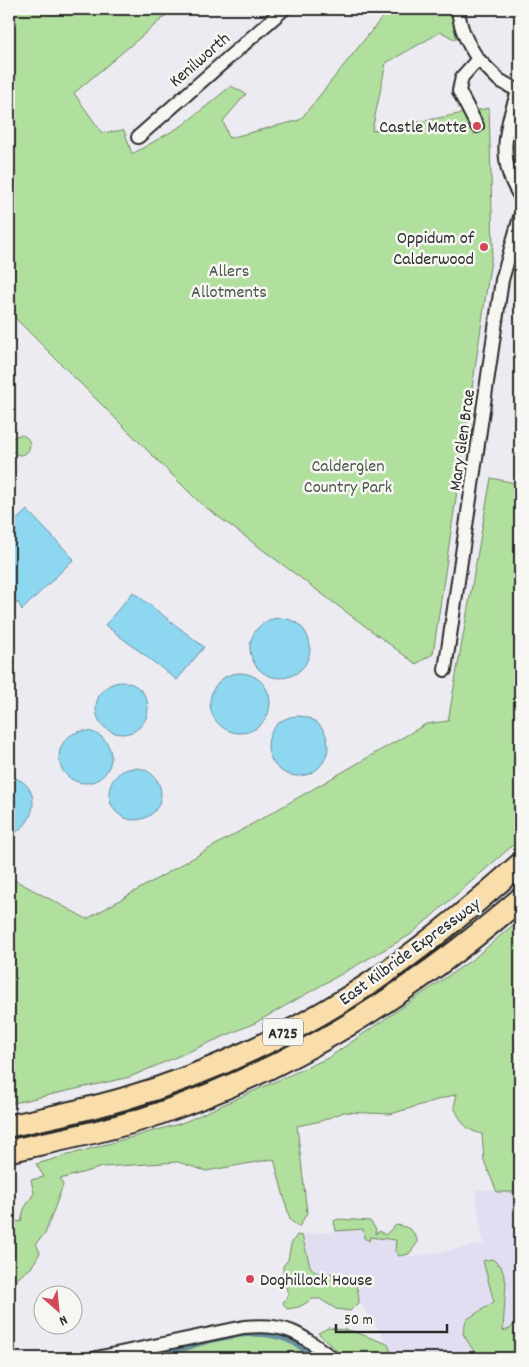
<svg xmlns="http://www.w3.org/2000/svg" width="529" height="1367" viewBox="0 0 529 1367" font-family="Dekko,sans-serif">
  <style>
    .built { fill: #e2def1 }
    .green { fill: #b1df9d; stroke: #6e8564 }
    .water { fill: #8ed7f0; stroke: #6692a1 }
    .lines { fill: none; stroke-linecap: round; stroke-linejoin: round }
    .stream { stroke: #6692a1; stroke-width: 4.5 }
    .street-casing { stroke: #2b2b2b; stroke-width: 16 }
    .highway-casing { stroke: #2b2b2b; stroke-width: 25 }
    .street { stroke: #f6f6f2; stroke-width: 12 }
    .highway { stroke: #f9deab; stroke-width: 21 }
    .poi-dot { fill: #d1495b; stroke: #f6f6f2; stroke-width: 2 }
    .labels { text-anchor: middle; stroke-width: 5; stroke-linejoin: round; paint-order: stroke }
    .shield { fill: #f6f6f2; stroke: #686867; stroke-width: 1 }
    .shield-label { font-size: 16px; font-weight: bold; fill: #2b2b2b }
    .street-label { font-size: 18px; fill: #2b2b2b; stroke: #f6f6f2 }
    .poi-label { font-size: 18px; fill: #2b2b2b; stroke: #f6f6f2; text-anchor: end }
    .park-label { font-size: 18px; fill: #4c5848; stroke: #f6f6f2 }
  </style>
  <rect width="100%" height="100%" fill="#edebf2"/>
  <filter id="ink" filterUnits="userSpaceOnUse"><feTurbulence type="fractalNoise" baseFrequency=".02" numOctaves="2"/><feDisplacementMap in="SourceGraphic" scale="10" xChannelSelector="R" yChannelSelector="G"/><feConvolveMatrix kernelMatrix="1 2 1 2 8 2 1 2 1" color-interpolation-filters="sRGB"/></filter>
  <g filter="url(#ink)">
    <path class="built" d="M475 1189 520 1192V1317L510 1329 503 1332 504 1308 483 1261 494 1302 466 1320 470 1348 478 1358H393L388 1344 359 1302V1292L355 1285 344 1275 315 1272 310 1266 302 1236 304 1234 364 1229 369 1240 370 1237 396 1240 395 1251 399 1256H417L483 1244Z"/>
    <path class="green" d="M9 9H174L74 93 102 133 124 130 132 154 183 125 231 86 246 94 223 121 229 138 300 120 389 9H454L456 40 441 32 386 63 372 131 489 108 493 246 433 654 416 664 200 503 9 312Z
      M520 123V177L511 158Z
      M10 445a10 10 0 1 1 20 0a10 10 0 1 1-20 0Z
      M491 478 520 484V839L410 935 255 1023 130 1077 9 1104V877L87 919 426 724 448 721Z
      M520 919V1192H497L484 1161 482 1134C465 1130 462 1123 454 1107L457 1094 391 1114 344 1112 321 1121 297 1126 307 1213 299 1227 290 1220 274 1159 206 1171 178 1162 103 1167 60 1179 63 1185 45 1234 36 1243 40 1253 31 1268 19 1277 9 1296V1219L21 1222 24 1209 34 1193 31 1180 44 1177 36 1164 182 1123 328 1058 473 959Z
      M338 1219 370 1221 376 1229 375 1234 380 1231 385 1235 396 1225C409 1227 413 1229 418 1242L409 1254 399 1256 395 1251 396 1240 370 1237 369 1241 364 1238 363 1229 336 1231 334 1221Z
      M297 1235 302 1236 310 1266 315 1272C338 1275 359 1272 359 1302L350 1311 336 1309 320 1299H313L299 1307 287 1309 283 1303 288 1294 283 1277V1266L288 1260 291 1244Z
      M492 1259 501 1266 506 1282 503 1331 510 1329 520 1317V1358H478L463 1334 466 1320 494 1302 483 1261Z
      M328 1328 352 1331 388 1344 393 1358H338L335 1349 318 1333Z
      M247 1332 284 1336 320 1358H173L171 1356 227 1335Z"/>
    <path class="water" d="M27 510 74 559 22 610 18 602 16 604 12 600 15 597 9 590V527Z
      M133 592 204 647 177 680 105 625Z
      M250 648a30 30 0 1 1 60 0a30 30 0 1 1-60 0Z
      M210 703a30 30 0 1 1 60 0a30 30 0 1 1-60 0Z
      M96 708a26 26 0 1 1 52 0a26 26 0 1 1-52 0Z
      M268 746a30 30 0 1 1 60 0a30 30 0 1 1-60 0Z
      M59 757a26 26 0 1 1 52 0a26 26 0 1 1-52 0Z
      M109 794a26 26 0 1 1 52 0a26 26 0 1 1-52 0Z
      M9 777C43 781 39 826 9 835Z"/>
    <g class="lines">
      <path class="stream" d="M150 1358C200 1346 271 1312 312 1358"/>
      <defs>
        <path id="street" d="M458 9C460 29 467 43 478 59L462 77 459 91 477 126
          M478 59 499 80 520 92
          M518 92C505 127 497 162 520 196
          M138 137 284 9
          M445 670 502 280 520 217
          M96 1358 244 1327C287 1323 299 1333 332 1358"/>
        <path id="highway" d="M9 1126C47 1118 85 1110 123 1099 210 1074 297 1032 372 982 424 947 473 906 520 864
          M9 1151C58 1140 108 1131 155 1115 295 1067 409 995 520 899"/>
      </defs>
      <use href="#street" class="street-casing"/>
      <use href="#highway" class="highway-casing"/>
      <use href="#street" class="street"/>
      <use href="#highway" class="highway"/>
    </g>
  </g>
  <g class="poi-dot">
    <circle cx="477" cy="126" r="5"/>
    <circle cx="484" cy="247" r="5"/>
    <circle cx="250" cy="1279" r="5"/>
  </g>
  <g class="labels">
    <rect class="shield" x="263" y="1018.5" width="40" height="27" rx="4"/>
    <g class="shield-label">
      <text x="283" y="1038">A725</text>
    </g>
    <g class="street-label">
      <text transform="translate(199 59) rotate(-41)" y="6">Kenilworth</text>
      <text transform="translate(461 440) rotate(-82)" y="6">Mary Glen Brae</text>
      <text transform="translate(409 951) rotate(-36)" y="6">East Kilbride Expressway</text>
    </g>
    <g class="poi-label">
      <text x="467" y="132">Castle Motte</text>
      <text x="474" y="243">Oppidum of<tspan x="474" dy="21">Calderwood</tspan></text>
      <text x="260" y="1285" text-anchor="start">Doghillock House</text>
    </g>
    <g class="park-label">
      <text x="229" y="276">Allers<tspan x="229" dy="21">Allotments</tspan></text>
      <text x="348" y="471">Calderglen<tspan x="348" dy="21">Country Park</tspan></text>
    </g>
  </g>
  <rect width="529" height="1367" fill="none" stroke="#f6f6f2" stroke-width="30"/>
  <rect x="15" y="15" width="499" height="1337" fill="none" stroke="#2b2b2b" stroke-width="2" filter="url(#ink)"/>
  <g transform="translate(58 1310) rotate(153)"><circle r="24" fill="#f6f6f2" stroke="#a5a5a2"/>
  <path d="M0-4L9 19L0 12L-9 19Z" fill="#d1495b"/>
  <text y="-8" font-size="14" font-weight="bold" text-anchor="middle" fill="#2b2b2b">N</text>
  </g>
  <path d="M336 1324v8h111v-8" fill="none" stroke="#2b2b2b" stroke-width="2.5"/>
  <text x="344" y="1324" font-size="15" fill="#2b2b2b" stroke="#f6f6f2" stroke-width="4" paint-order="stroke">50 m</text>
</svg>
